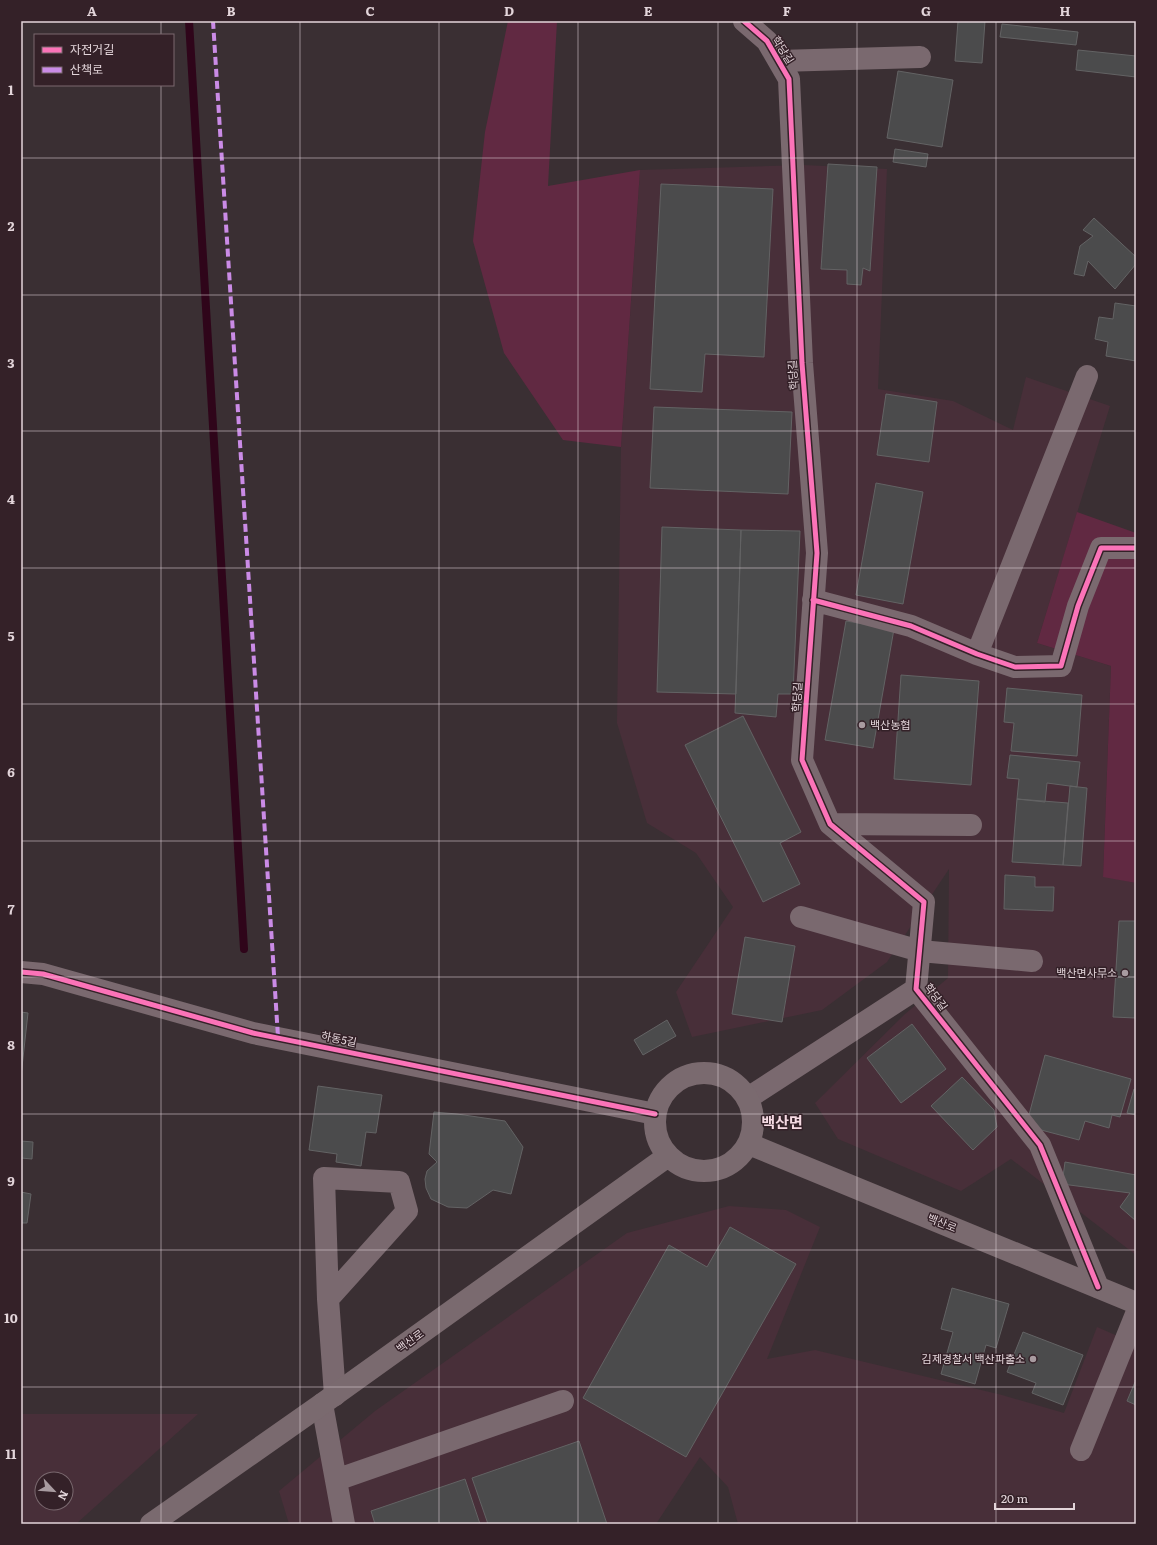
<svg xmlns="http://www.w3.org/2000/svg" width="1157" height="1545" viewBox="0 0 1157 1545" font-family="Literata,'Noto Sans KR',serif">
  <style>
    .built { fill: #482f39; fill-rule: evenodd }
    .green { fill: #612942 }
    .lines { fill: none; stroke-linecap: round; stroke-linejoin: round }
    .stream { stroke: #2f051a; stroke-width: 8 }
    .building { fill: #4b4b4c; stroke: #636364 }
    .minor { stroke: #7a696f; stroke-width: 22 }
    .major { stroke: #7a6a6f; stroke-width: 22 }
    .quiet { stroke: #ca8be6; stroke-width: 4; stroke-dasharray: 8 4; stroke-linecap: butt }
    .cycleway-casing { stroke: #342128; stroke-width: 8 }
    .cycleway { stroke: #fb73b8; stroke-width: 5 }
    .grid { fill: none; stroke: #e3d5da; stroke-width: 1; stroke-opacity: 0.55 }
    .poi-dot { fill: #a89ba0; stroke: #342128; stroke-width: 1.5 }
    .labels { text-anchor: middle; stroke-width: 3; stroke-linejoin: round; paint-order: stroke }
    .street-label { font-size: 11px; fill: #e3d5da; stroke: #342128 }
    .poi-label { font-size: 11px; fill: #e3d5da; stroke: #342128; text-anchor: end }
    .district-label { font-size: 15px; font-weight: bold; fill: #f5dae3; stroke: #342128 }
    .neatline { fill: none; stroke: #e3d5da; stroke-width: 1.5 }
    .grid-label { font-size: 13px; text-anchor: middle; font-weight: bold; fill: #e3d5da }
  </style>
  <rect width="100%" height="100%" fill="#3a2f33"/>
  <path class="built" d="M803 165 887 169 878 389 953 401 1013 430 1026 377 1110 406 1037 643 1111 666 1103 876 1136 883V1255L1011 1159 961 1191 838 1139 815 1103 905 1014 948 978 949 869 887 962 822 1010 692 1037 676 992 733 907 696 853 647 823 617 723 621 447 640 170Z
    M729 1206 786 1210 820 1227 767 1359 815 1350 1002 1395 1064 1413 1097 1327 1136 1344V1524H738L728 1487 700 1457 656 1524H289L279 1491 375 1411 627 1233Z
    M21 1414H198L76 1524H21ZM42 1479H66V1503H42Z"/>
  <path class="green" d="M508 21H557L548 186 640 170 621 447 563 440 504 353 473 241 485 132Z
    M1077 512 1136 533V883L1103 877 1111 666 1037 643Z"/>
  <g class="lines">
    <path class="stream" d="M189 21 244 949"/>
  </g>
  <path class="building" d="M958 21H985L982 63 955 61Z
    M1002 24 1078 32 1076 45 1000 37Z
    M1078 50 1136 56V77L1076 70Z
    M898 71 953 80 942 147 887 138Z
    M895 149 928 154 926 167 893 162Z
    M828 164 877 167 870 271 863 268 861 285 847 284V270L821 269Z
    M661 184 773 189 764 357 705 354 702 392 650 389Z
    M1094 218 1136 257V264L1115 289 1088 261 1084 276 1074 274 1080 246 1093 236 1083 230Z
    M1115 303 1136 306V361L1106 356 1108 342 1095 339 1099 317 1113 319Z
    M886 394 937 402 929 462 877 455Z
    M654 407 792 412 788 494 650 488Z
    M876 483 923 492 903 604 856 595Z
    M662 527 741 530 736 694 657 692Z
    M741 530 800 531 793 694H778L776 717 735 713Z
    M846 621 894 629 873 748 825 740Z
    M901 675 979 681 971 785 894 779Z
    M1007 688 1082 695 1077 756 1011 751 1014 723 1004 722Z
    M743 716 801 832 780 843 800 884 763 902 685 745Z
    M1010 755 1080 762 1077 787 1047 783 1045 802 1017 799 1019 779 1007 778Z
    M1070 786 1087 788 1081 866 1063 865Z
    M1017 799 1068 803 1063 865 1012 862Z
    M1005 875 1035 877V887H1054L1053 911 1004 909Z
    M1119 921H1136V1018L1113 1017Z
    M745 937 795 946 782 1022 732 1014Z
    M21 1012 28 1013 21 1076Z
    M667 1020 676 1036 643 1055 634 1040Z
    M912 1024 946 1069 901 1103 867 1058Z
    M1045 1055 1131 1079 1120 1117 1112 1115 1109 1128 1085 1121 1079 1140 1026 1126Z
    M962 1077 994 1110 997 1127 973 1150 931 1106Z
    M318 1086 382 1095 376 1133 366 1132 361 1166 336 1162 337 1154 309 1150Z
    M1134 1089 1136 1090V1115L1127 1113Z
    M434 1112 457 1114 505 1121 523 1147 511 1194 493 1190 467 1208 448 1207 431 1199 426 1188 425 1179 427 1171 437 1162 429 1154Z
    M21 1141 33 1142 32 1159 21 1158Z
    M1065 1162 1136 1175V1221L1120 1207 1130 1193 1062 1184Z
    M21 1192 31 1194 27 1223H21Z
    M730 1227 796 1264 686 1457 583 1398 669 1245 707 1267Z
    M952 1288 1009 1304 996 1348 986 1345 975 1384 941 1374 953 1332 941 1329Z
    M1023 1332 1083 1355 1063 1405 1032 1393 1036 1383 1007 1372Z
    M1135 1382 1136 1383V1405L1127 1401Z
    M579 1441 607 1524H488L472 1478Z
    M465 1479 480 1524H375L371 1511Z"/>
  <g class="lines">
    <path class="minor" d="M744 21 767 41 789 79 802 363 817 553 802 760 830 824 924 902 916 989 1040 1145 1098 1287
      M779 61 920 57
      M813 600 911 626 977 654 1015 667 1061 666 1078 606 1101 548H1136
      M977 654 1087 376
      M830 824 971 825
      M801 917 920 951 1032 961
      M21 972 43 974 253 1033 655 1114
      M748 1098 916 989
      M328 1299 324 1178 399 1182 407 1211 328 1299 335 1395
      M322 1404 344 1524
      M1081 1450 1136 1314
      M336 1480 563 1401"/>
    <path class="major" d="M655 1122a49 49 0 1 1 98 0a49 49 0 1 1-98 0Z
      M749 1144 1136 1303
      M151 1524 322 1404 668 1156"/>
    <path class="quiet" d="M213 21 278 1037"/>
    <defs>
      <path id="cycleway" d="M744 21 767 41 789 79 802 363 817 553 802 760 830 824 924 902 916 989 1040 1145 1098 1287
        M813 600 911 626 977 654 1015 667 1061 666 1078 606 1101 548H1136
        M21 972 43 974 253 1033 655 1114"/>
    </defs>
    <use href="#cycleway" class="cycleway-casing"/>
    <use href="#cycleway" class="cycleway"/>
  </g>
  <path class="grid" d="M161 21V35M300 21V1524M439 21V1524M578 21V1524M718 21V1524M857 21V1524M996 21V1524M161 85V1524M21 158H1136M21 295H1136M21 431H1136M21 568H1136M21 704H1136M21 841H1136M21 977H1136M21 1114H1136M21 1250H1136M21 1387H1136"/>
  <g class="poi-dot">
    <circle cx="862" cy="725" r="4"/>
    <circle cx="1125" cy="973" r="4"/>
    <circle cx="1033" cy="1359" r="4"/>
  </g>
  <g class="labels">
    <g class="street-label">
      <text transform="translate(783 50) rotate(58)" y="4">학당길</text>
      <text transform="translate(793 375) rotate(-94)" y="4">학당길</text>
      <text transform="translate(797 697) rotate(-86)" y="4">학당길</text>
      <text transform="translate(936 997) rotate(54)" y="4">학당길</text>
      <text transform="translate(339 1039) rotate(12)" y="4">하동5길</text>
      <text transform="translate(942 1223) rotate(22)" y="4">백산로</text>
      <text transform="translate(410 1341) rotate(-36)" y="4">백산로</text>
    </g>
    <g class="poi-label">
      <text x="870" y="729" text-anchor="start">백산농협</text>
      <text x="1117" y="977">백산면사무소</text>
      <text x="1025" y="1363">김제경찰서 백산파출소</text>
    </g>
    <g class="district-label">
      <text x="782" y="1128">백산면</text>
    </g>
  </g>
  <rect width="1157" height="1545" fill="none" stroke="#342128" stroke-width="44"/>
  <rect x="34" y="34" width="140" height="52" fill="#342128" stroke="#7a696f"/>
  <rect x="42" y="47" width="20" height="6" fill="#fb73b8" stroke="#7a696f"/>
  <text x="70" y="54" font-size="12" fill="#e3d5da">자전거길</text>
  <rect x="42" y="67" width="20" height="6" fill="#ca8be6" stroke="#7a696f"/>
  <text x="70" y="74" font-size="12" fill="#e3d5da">산책로</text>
  <g transform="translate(54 1491) rotate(116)"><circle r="19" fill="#342128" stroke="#7a696f"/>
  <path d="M0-3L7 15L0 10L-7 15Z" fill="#a89ba0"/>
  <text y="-6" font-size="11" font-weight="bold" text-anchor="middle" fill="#e3d5da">N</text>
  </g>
  <path d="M995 1503v6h79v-6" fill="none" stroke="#e3d5da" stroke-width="2"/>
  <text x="1001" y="1503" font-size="12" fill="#e3d5da" stroke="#342128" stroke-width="3" paint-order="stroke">20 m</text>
  <rect x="22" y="22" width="1113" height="1501" class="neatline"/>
  <g class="grid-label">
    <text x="92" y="16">A</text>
    <text x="231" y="16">B</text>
    <text x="370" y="16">C</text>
    <text x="509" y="16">D</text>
    <text x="648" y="16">E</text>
    <text x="787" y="16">F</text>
    <text x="926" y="16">G</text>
    <text x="1065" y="16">H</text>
    <text x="11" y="95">1</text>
    <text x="11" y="231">2</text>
    <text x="11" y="368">3</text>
    <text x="11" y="504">4</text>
    <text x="11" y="641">5</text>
    <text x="11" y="777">6</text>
    <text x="11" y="914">7</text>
    <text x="11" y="1050">8</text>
    <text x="11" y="1186">9</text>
    <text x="11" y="1323">10</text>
    <text x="11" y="1459">11</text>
  </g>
</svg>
